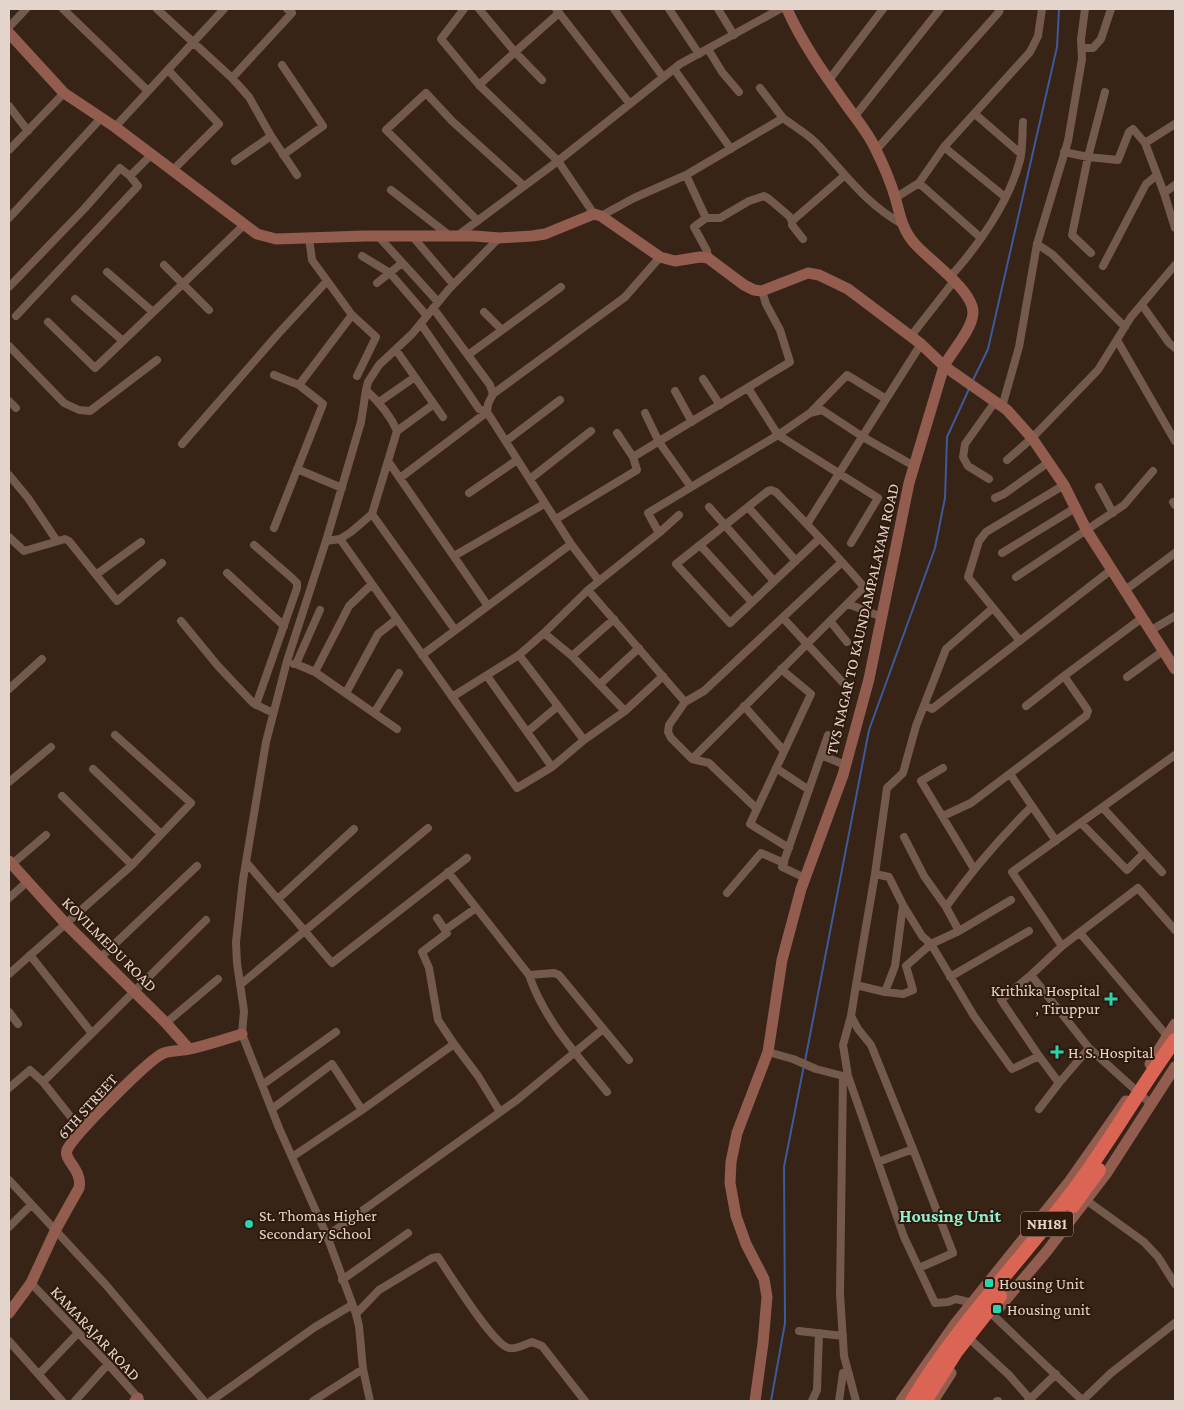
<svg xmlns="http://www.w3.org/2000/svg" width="1184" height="1410" viewBox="0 0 1184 1410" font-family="'Crimson Pro',serif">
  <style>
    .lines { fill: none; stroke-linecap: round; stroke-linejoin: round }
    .stream { stroke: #3c5b98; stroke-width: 2 }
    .street { stroke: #735a4d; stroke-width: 8 }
    .secondary { stroke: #925d4f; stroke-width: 11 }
    .highway { stroke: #db6555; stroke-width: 14 }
    .poi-dot { fill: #28d5ad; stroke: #2e190d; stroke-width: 2 }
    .labels { text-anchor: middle; stroke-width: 4; stroke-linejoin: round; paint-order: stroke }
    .shield { fill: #2e190d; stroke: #ad9c93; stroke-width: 1 }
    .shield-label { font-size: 15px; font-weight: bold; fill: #e3d4cc }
    .street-label { font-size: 16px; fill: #e3d4cc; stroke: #2e190d }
    .poi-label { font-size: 16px; fill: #e3d4cc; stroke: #2e190d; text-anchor: start }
    .neighbourhood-label { font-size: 18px; font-weight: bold; fill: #90efd1; stroke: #2e190d }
  </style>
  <rect width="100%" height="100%" fill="#382317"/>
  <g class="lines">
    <path class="stream" d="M973 380 988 349 1057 47 1059 9
      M805 1061 869 730 935 548 945 498 947 437 969 389
      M771 1401 785 1323 784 1167 804 1065"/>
    <path class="street" d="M63 9 148 91
      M157 9 232 78 249 97 271 136 235 161
      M464 9 441 39 479 85
      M556 9 630 104
      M614 9 663 77
      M669 9 699 54
      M718 9 734 35
      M9 27 26 9
      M1082 48H1093L1101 39 1111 9
      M708 49 722 72 739 92
      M282 65 323 126 283 155
      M674 69 731 149
      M168 70 219 124 173 170
      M232 78 292 13 287 9
      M542 80 515 52 559 13
      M829 80 883 9
      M760 88 783 118
      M9 106 28 131
      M975 114 1020 153
      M855 116 940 9
      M115 127 224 9
      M271 136 297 175
      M944 147 1005 197
      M9 150 64 93
      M876 150 999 12 1000 9
      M1064 152 1088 157 1118 160 1129 132 1133 129 1145 143
      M686 175 706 218 694 227 707 251 708 258
      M919 183 981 238
      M1175 185 1164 193 1175 228
      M391 190 450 236
      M1164 193 1145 143 1175 124
      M895 198 919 183 944 147 1030 52 1038 36 1042 9
      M594 214 558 161 680 64 780 9
      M601 216 634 198 686 175 783 118C795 127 810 135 820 147 847 176 866 204 902 224
      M9 218 102 117
      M706 218H720L749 201 764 196 769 199 789 216 792 221V225L803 239
      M478 221 386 130 426 93 452 121 524 186
      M792 221 844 176
      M457 236 558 161 479 85 515 52 479 9
      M379 237 438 302
      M413 237 453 284
      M309 238 312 260 352 315 376 337 357 376
      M1037 244 1052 254 1125 327
      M1091 253 1072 235 1088 157 1105 92
      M362 256 390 273 427 316
      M164 265 209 310
      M1103 266 1146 184 1157 175
      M107 272 153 312
      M950 277C979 245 1009 202 1020 160 1023 149 1022 134 1023 122
      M377 283 402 263
      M9 287 85 208 120 168 130 176 152 154
      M75 299 123 341
      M1142 305 1169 343 1175 348
      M484 312 502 330
      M16 316 138 186 130 176
      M48 322 95 368 244 225
      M421 324 479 409 487 412 571 544 599 581 588 590 685 702 704 691 842 562
      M911 336 954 281
      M1117 340 1175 441
      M9 346 64 403 79 410 90 411 157 360
      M396 350 443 417
      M468 355 561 287
      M274 375 299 385
      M703 379 720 405
      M748 388 778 435 810 413 822 410 863 437 914 466
      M366 390 361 422 326 541 287 661 266 742 243 880 236 942 237 963 244 1011 242 1034 279 1128 327 1236 356 1314 359 1326 363 1369 370 1401
      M675 391 692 422
      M493 394 625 297 660 257
      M9 401 16 408
      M379 402 415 377
      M1002 407 1019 347 1037 244 1068 141 1082 59 1081 39 1085 9
      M812 411 847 375 886 399
      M645 413 659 442 691 487
      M397 431 434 404
      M506 441 560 400
      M182 444 278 334 327 281
      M633 457 790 362 780 330 766 304 762 291
      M1007 460 1032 438 1098 370 1131 317 1175 265
      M388 461 488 606
      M297 469 342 488
      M9 475 28 498 57 541
      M400 478 487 412 488 404 493 394 490 385 433 308
      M530 479 591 431
      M989 479 968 466 963 457 965 444 995 402
      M1099 487 1113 513
      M469 493 517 460
      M995 498 1004 494 1049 462
      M1173 502 1175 505
      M709 507 774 581
      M748 507 796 561
      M372 514 455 630
      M556 519 637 470 633 457 617 433
      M807 524 921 344
      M274 528 323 404 299 385 352 315
      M659 533 648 513 778 435 878 498 851 543
      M9 537 24 551 65 539 69 541 117 601 162 563
      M340 539 517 788 552 767 584 740 625 711 663 676
      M326 541 340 539 351 532 372 514 397 431C390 414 379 402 366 390L368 382 379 365 412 334 449 289 499 238
      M254 545 292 578 297 583V588L256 705
      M700 545 752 602
      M1002 553 1075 508
      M454 556 544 504
      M227 573 284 626
      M97 574 141 542
      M1016 577 1124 505 1153 471
      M599 581 659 533 679 515
      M1124 591 1175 553
      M848 604 882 617
      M783 618 847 687
      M181 621 218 666 253 703 273 713
      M830 621 847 642
      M1150 631 1175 616
      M544 633 572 656 625 711
      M1020 641 968 577 979 541 986 532 1064 485
      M422 655 571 544
      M519 655 584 740
      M572 656 614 619
      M294 664H296L320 610
      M296 664 315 672 397 729
      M781 669 811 694 750 824 789 848
      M315 672 349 606 372 584
      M487 676 552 767
      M1127 677 1163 651
      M600 684 639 648
      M9 689 42 659
      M346 693 378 634 397 619
      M452 697 519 655 544 633 588 590
      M685 702 669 725 668 732 671 738 692 759 709 763 757 809
      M924 705 932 709 1111 570
      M744 706 784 751
      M1026 706 1064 676
      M374 713 399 673
      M527 732 558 706
      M821 755 845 765
      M692 759 864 587C836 554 806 523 776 492L771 490 768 491 676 564 730 623 820 538
      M776 768 809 790
      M943 768 921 781 974 869
      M93 769 161 834
      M1010 774 1056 841
      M9 782 51 747
      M62 796 132 865
      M1103 808 1162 872
      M943 816 971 803 1086 716 1088 711 1087 709 1064 676 1142 618
      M1081 823 1127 870 1144 853
      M904 837 924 876 946 907
      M246 862 332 963 467 858
      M12 864 46 835
      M448 872 529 975C544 1020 578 1056 607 1092
      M805 878 782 867 828 735
      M727 893 761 853 784 863
      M9 898 27 882
      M278 899 354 829
      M903 905 922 936 931 944 974 1016 1012 1069 1039 1056 1059 1083 1089 1048
      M445 930 476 908
      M959 931 1011 900
      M1080 933 1168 1037
      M1062 946 1012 872 1175 755
      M30 955 91 1032
      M101 957 197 866
      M9 974 132 865 191 803 115 735
      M529 975 554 973 559 975 629 1060
      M1031 975 1062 946 1138 888 1175 930
      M950 977 1029 931
      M240 985 428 828
      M856 985 875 874
      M885 992 903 994 913 990 906 966 931 944 959 931 946 907C973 869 999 839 1032 806
      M9 1012 18 1024
      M851 1016 858 1029 871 1045 913 1149 878 1162
      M166 1023 218 979
      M454 1044 478 1076 500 1112
      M768 1052 793 1059 816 1069 843 1076
      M1039 1056 1001 1000 1031 975 1089 1048 1151 1104
      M848 1076H843L840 1294 844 1356 856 1401
      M43 1082 82 1131
      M262 1085 336 1032
      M9 1088 30 1070 43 1082 206 920
      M272 1109 332 1064 362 1110
      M1039 1109 1059 1083
      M913 1149 953 1253 919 1268
      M292 1157 362 1110 454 1044 438 1020 429 968 422 952 447 933 437 918
      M9 1180 106 1285 204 1401
      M1086 1200 1144 1242 1158 1257 1175 1284
      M9 1227 31 1205
      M327 1236 517 1100 603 1029
      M342 1280 408 1233
      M31 1283 108 1364 140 1400
      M973 1303 956 1299 948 1302 935 1303 904 1237 848 1076 843 1045 851 1016 856 985 885 992 895 966 903 905 889 877 875 874 887 788 903 773 916 726 946 649 993 608
      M356 1314 379 1290 432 1258 438 1257C449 1273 493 1345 509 1348 516 1350 525 1344 532 1342L542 1346 585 1401
      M993 1315 1083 1401
      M799 1331 843 1336
      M9 1341 62 1401
      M972 1341 1009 1375 1030 1399
      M39 1374 78 1333
      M1083 1400 1111 1373 1175 1323
      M75 1401 108 1364
      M211 1401 315 1327 352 1305
      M313 1401 363 1369
      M812 1401 817 1390 819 1333
      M839 1401 843 1373 849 1374
      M997 1401H998
      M1028 1401 1056 1374"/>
    <path class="secondary" d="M9 33 64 93 115 127 257 234 276 239 365 236H475L499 238 532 236 545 234 594 214 601 216 660 257 675 261 700 257 708 258 744 285 754 290 762 291 808 273 819 275 848 289 921 344 944 366 1007 410 1032 438 1064 485 1087 531 1175 669
      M9 861 66 924 166 1023 189 1049
      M1150 1064 1175 1024
      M997 1310 1047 1251 1106 1174 1175 1067
      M9 1313 31 1283 56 1229 79 1188C83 1170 63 1160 67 1150 73 1136 150 1058 164 1053 172 1050 182 1051 190 1049 208 1045 225 1039 242 1034
      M135 1401 138 1398
      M755 1401 763 1343 767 1297 764 1279 746 1244 736 1216 730 1183 731 1162 737 1133 768 1052 782 960 801 889 843 775 869 679 909 483 944 366C952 351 972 330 973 313 974 291 929 260 915 244 903 231 900 216 896 200 891 183 884 166 876 150 869 134 857 120 847 106 825 75 802 43 787 9
      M901 1401 955 1324 1069 1182 1126 1101
      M933 1401 951 1373"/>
    <path class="highway" d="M1073 1206 1099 1170
      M912 1401C957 1325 1020 1262 1073 1191 1110 1142 1139 1089 1175 1040
      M925 1401 956 1352 1000 1296"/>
  </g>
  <g class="poi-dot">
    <path d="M1108.5 991.5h5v5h5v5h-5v5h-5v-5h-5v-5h5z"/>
    <path d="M1054.5 1044.5h5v5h5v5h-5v5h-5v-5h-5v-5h5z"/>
    <circle cx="249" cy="1224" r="5"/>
    <rect x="984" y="1278" width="10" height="10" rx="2.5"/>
    <rect x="992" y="1304" width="10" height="10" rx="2.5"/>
  </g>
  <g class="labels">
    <rect class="shield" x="1021" y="1211.5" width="52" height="25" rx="4"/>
    <g class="shield-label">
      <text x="1047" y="1229">NH181</text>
    </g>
    <g class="street-label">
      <text transform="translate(862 619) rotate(-77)" y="6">TVS NAGAR TO KAUNDAMPALAYAM ROAD</text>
      <text transform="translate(110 944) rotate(45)" y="6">KOVILMEDU ROAD</text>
      <text transform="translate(87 1106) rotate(-48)" y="6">6TH STREET</text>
      <text transform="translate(96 1333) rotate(47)" y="6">KAMARAJAR ROAD</text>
    </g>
    <g class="poi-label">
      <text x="1100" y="996" text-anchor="end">Krithika Hospital<tspan x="1100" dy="18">, Tiruppur</tspan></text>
      <text x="1068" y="1058">H. S. Hospital</text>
      <text x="259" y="1221">St. Thomas Higher<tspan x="259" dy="18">Secondary School</tspan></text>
      <text x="999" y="1289">Housing Unit</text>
      <text x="1007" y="1315">Housing unit</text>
    </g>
    <g class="neighbourhood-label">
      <text x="950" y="1222">Housing Unit</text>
    </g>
  </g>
  <rect width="1184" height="1410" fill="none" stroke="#e3d4cc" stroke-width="20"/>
</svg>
